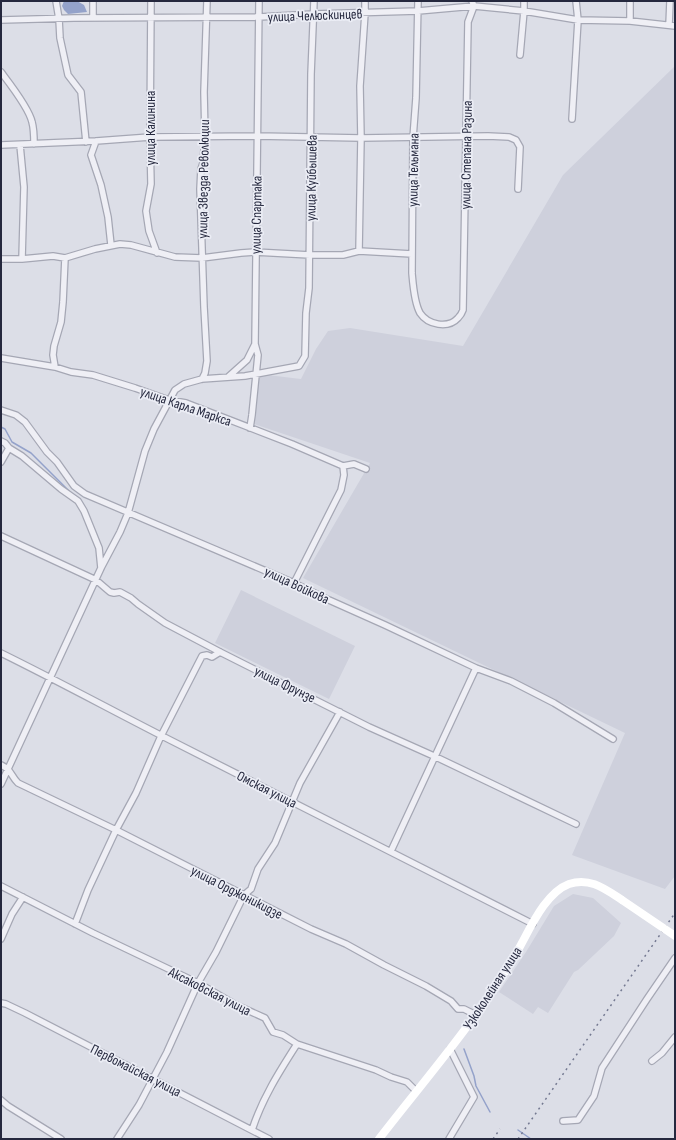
<svg xmlns="http://www.w3.org/2000/svg" width="676" height="1140" viewBox="0 0 676 1140" font-family="'Sofia Sans Condensed',sans-serif">
  <style>
    .built { fill: #ced0dc }
    .water { fill: #94a2ca }
    .lines { fill: none; stroke-linecap: round; stroke-linejoin: round }
    .stream { stroke: #94a2ca; stroke-width: 1.5 }
    .street-casing { stroke: #a5a7b4; stroke-width: 8 }
    .street { stroke: #efeff5; stroke-width: 5.5 }
    .secondary { stroke: #fff; stroke-width: 8 }
    .rail { stroke: #747991; stroke-width: 1.5; stroke-dasharray: 2 4; stroke-linecap: butt }
    .secondary-bridge { stroke: #fff; stroke-width: 8 }
    .labels { text-anchor: middle; stroke-width: 3.5; stroke-linejoin: round; paint-order: stroke }
    .street-label { font-size: 14px; fill: #25283e; stroke: #ebedf5 }
  </style>
  <rect width="100%" height="100%" fill="#dcdee7"/>
  <path class="built" d="M675 66V876L665 889 572 855 625 733 303 578 370 463 254 424 259 374 301 379 316 349 328 331 350 328 463 346 563 175Z
    M241 590 355 646 329 699 215 643Z
    M573 894 593 898 621 923 614 936 578 970 574 972 548 1013 538 1007 533 1014 499 992 526 952 554 906Z"/>
  <path class="water" d="M64 1H77L84 5 87 12 68 14 64 10 62 6Z"/>
  <g class="lines">
    <path class="stream" d="M1 427 5 429 12 442 31 453 70 492
      M464 1049 474 1076 476 1086 490 1112
      M518 1130 531 1139"/>
    <defs>
      <path id="street" d="M56 1 59 19 60 38 68 75 81 92 86 142
        M93 1V18
        M151 1 150 137 151 184 146 211 149 231 157 253
        M418 1 416 98 413 138 412 273C413 284 414 302 420 313 428 325 448 329 458 318 460 316 462 313 463 310L468 22 474 6 472 1
        M630 1V21
        M1 20 74 18 259 17 314 14 418 11 474 6 524 11 578 20 630 21 675 26
        M669 25 670 1
        M520 55 524 11V1
        M1 72C10 84 29 108 32 122 34 129 34 137 34 144
        M572 119 578 20 576 1
        M96 141 91 155 101 185 108 217 111 245
        M1 145 96 141 150 137 257 136 361 138 488 136 509 137 516 140 520 147 518 189
        M20 145 24 187 22 259
        M359 251 361 138 360 86 365 13V1
        M1 259H22L53 256 65 258 95 249 120 244 131 245 175 257 202 258 241 253 255 252 310 255H343L359 251 412 254
        M1 358 55 367 71 372 93 375 135 388 169 400 186 403 292 444 343 466 354 464 366 469
        M55 367 53 355 54 346 61 322 63 302 65 258
        M228 377 247 360 255 344
        M202 379 205 373 207 361 204 307 200 189 201 169 203 163 205 137 204 92 207 1
        M1 410 16 415 25 422 47 452 57 462 74 486 85 494 294 583 329 600 385 625 476 668 511 681 554 703 613 739
        M250 428 252 415 258 355 255 344 259 1
        M1 441 5 443 9 448 22 456 61 489 78 501 84 511 99 548 101 568
        M1 462 9 448
        M1 536 96 580 110 592 114 593 120 592 131 598 138 604 165 623 220 652 369 727 436 757 576 824
        M294 583 341 490 344 475 343 466
        M1 653C58 681 113 711 170 740 291 802 412 862 533 924
        M1 765C12 770 10 775 18 783L116 830 311 929 346 944 384 965 426 986 451 1001 458 1009H464L476 1015
        M1 784 101 568 120 532 128 513 145 451 154 429 175 390 184 384 202 379 245 376 299 366 305 356 306 313 309 288 311 74 314 1
        M391 851 476 668
        M1 886 93 933 198 983 236 1005 265 1018 273 1032 283 1035 297 1044 376 1070 391 1077 407 1082 416 1091
        M75 924 88 890 116 830 136 793 161 736 202 656 207 655 212 657 220 652
        M1 939 12 914 23 897
        M1 1003 6 1004 25 1013 269 1139
        M652 1061 662 1053 675 1037
        M1 1100 8 1106 61 1139
        M563 1121 578 1120 594 1096 602 1068 647 999 675 958
        M252 1130C262 1099 279 1072 297 1044
        M117 1139 139 1105 167 1052 198 983 216 952 244 895 251 889 258 869 275 843 300 783 340 712
        M449 1139 474 1097 450 1049"/>
    </defs>
    <use href="#street" class="street-casing"/>
    <use href="#street" class="street"/>
    <path class="secondary" d="M379 1139C427 1077 479 1018 518 950 530 929 545 893 569 884 590 877 605 889 622 900"/>
    <path class="rail" d="M493 1139 500 1129
      M518 1139 675 913"/>
    <path class="secondary-bridge" d="M622 900 675 936"/>
  </g>
  <g class="labels">
    <g class="street-label">
      <text transform="translate(315 15) rotate(-2)" y="5">улица Челюскинцев</text>
      <text transform="translate(150 128) rotate(-90)" y="5">улица Калинина</text>
      <text transform="translate(466 155) rotate(-89)" y="5">улица Степана Разина</text>
      <text transform="translate(413 170) rotate(-89)" y="5">улица Тельмана</text>
      <text transform="translate(311 178) rotate(-89)" y="5">улица Куйбышева</text>
      <text transform="translate(203 179) rotate(-89)" y="5">улица Звезда Революции</text>
      <text transform="translate(256 215) rotate(-89)" y="5">улица Спартака</text>
      <text transform="translate(186 406) rotate(19)" y="5">улица Карла Маркса</text>
      <text transform="translate(297 585) rotate(25)" y="5">улица Войкова</text>
      <text transform="translate(285 684) rotate(26)" y="5">улица Фрунзе</text>
      <text transform="translate(267 789) rotate(27)" y="5">Омская улица</text>
      <text transform="translate(237 892) rotate(27)" y="5">улица Орджоникидзе</text>
      <text transform="translate(492 988) rotate(-57)" y="5">Узкоколейная улица</text>
      <text transform="translate(210 991) rotate(27)" y="5">Аксаковская улица</text>
      <text transform="translate(136 1070) rotate(27)" y="5">Первомайская улица</text>
    </g>
  </g>
  <rect width="676" height="1140" fill="none" stroke="#25283e" stroke-width="4"/>
</svg>
